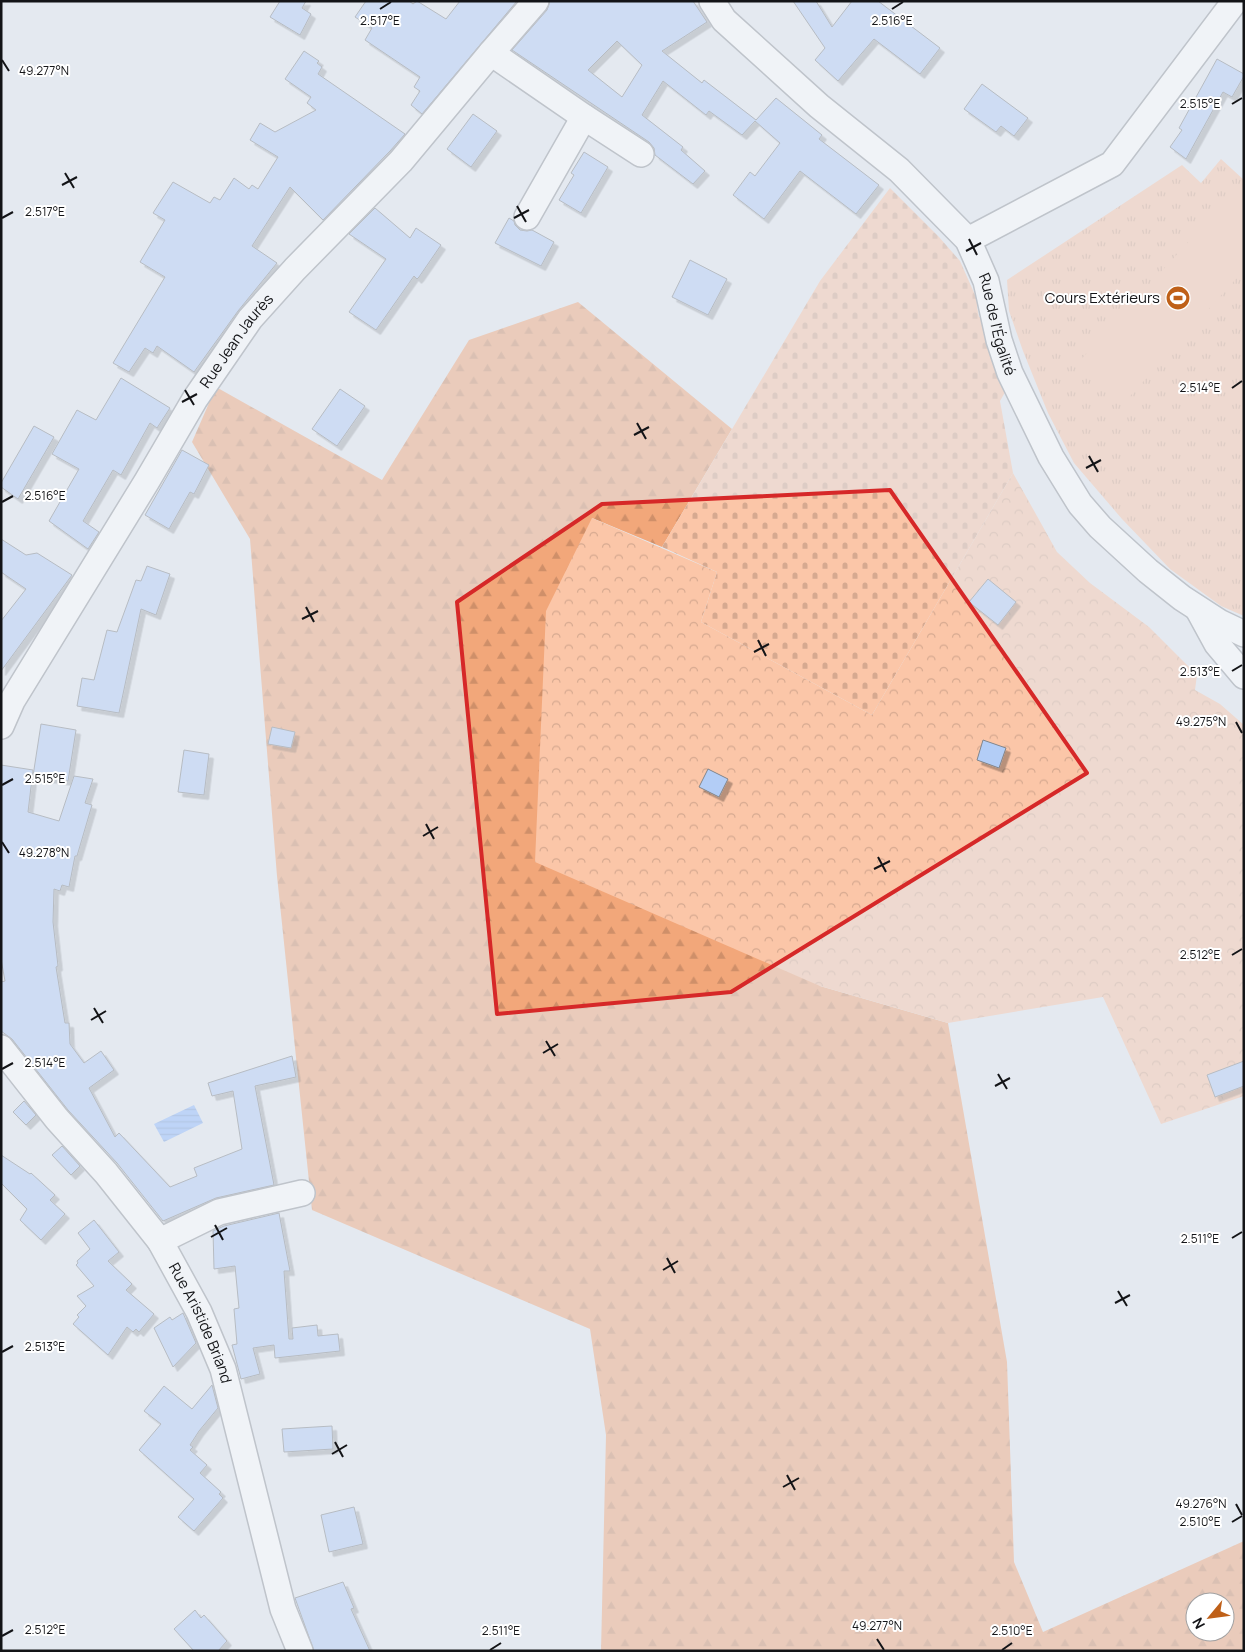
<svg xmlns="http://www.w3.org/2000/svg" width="1245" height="1652" viewBox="0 0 1245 1652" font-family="Manrope,sans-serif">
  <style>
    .grass { fill: url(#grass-tufts) }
    .forest { fill: url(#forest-firs); fill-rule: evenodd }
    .cemetery { fill: url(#cemetery-stones) }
    .park { fill: url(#park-crowns) }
    .pitch { fill: #fbc6a8 }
    .water { fill: url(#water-rules) }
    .building { fill: #b3cdf6; stroke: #81858b; fill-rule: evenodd; filter: url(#shadow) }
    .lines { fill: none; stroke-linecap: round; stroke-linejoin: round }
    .minor-casing { stroke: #93979d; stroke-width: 28 }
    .minor { stroke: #fff; stroke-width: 25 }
    .marked { fill: none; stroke: #d62828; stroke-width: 4; stroke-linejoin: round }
    .ticks { fill: none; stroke: #131417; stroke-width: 2 }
    .labels { text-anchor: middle; stroke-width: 4; stroke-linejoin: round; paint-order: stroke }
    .poi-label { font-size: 15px; fill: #131417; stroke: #fff; text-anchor: end }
    .street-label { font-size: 15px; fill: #131417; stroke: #fff }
    .ticks-label { font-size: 12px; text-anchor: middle; fill: #131417; stroke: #fff; stroke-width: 4; stroke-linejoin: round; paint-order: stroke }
  </style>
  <defs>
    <pattern id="grass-tufts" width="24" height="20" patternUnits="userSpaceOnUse" patternTransform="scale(1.25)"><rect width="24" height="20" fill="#fbc6a8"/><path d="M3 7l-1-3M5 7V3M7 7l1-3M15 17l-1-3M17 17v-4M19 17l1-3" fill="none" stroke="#d6a990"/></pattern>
    <pattern id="forest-firs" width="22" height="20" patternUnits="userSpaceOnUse" patternTransform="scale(1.25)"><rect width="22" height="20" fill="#f2a77a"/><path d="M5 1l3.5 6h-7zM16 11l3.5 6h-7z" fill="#cf8f69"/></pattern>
    <pattern id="cemetery-stones" width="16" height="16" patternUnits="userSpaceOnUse" patternTransform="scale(1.25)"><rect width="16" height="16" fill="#fbc6a8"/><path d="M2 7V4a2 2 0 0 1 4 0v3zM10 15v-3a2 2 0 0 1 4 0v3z" fill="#d6a990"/></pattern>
    <pattern id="park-crowns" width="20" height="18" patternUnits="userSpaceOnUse" patternTransform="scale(1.25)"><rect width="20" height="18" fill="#fbc6a8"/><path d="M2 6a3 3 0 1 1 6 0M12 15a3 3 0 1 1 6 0" fill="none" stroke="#d6a990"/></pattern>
    <pattern id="water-rules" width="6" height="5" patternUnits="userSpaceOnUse" patternTransform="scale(1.25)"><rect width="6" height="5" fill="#90bafe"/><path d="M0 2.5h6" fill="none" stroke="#7b9fd9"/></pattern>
    <filter id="shadow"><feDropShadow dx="4.5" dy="4.5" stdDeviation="0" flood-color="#0004"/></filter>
  </defs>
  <rect width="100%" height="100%" fill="#e4e9f0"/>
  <path class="grass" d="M1221 159 1244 180V616L1221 606 1170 569 1122 519 1074 463 1048 413 1023 351 1009 311 1007 280 1182 165 1201 183Z"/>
  <path class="forest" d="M578 302 732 429 662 547 592 518 820 986 948 1023 1007 1362 1014 1562 1043 1632 1244 1541V1651H601L606 1435 590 1329 312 1210 277 876 250 539 192 442 216 387 382 480 469 340ZM1195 1602H1225V1632H1195Z"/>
  <path class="cemetery" d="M890 188 939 237 960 261 979 304 977 307 979 317H982L1008 387 1000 401 1013 473 872 715 701 622 717 572 662 547 820 281Z"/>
  <path class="park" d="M1013 473 1057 552 1090 583 1149 627 1197 675 1195 690 1220 704 1244 725V1096L1161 1124 1103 997 948 1023 820 986 535 862 546 611 592 518 717 572 701 622 872 715Z"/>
  <path class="pitch" d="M1243 182 1244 270 1122 405 1077 364Z"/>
  <path class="water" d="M194 1105 203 1123 164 1142 154 1124Z"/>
  <path class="building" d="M280 1H306L302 8 311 14 300 35 270 17Z
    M366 1H409L413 4 417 1 446 19 460 1H517L422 114 411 105 420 91 414 87 420 77 365 40 372 28 355 17Z
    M550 1H693L707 22 662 51 702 83 704 80 756 120 776 98 822 135 819 139 879 185 856 214 800 171 764 219 733 195 750 172 755 176 780 143 755 121 742 135 709 111 706 115 663 81 642 115 683 147 681 150 705 171 693 184 655 155 654 148 649 142 512 50 547 10ZM617 41 642 65 622 97 588 70Z
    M793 1H816L832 27 852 1H878L940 48 920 74 874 39 838 81 815 60 825 48Z
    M304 51 319 61 317 63 322 67 318 74 405 134 390 151 323 220 290 187 252 246 277 263 238 311 194 372 157 346 153 353 145 348 129 372 113 363 165 277 140 262 165 220 153 213 173 182 210 203 214 197 220 200 234 178 249 189 252 185 258 189 278 157 250 140 260 123 275 132 316 110 307 103 311 97 285 79Z
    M1217 59 1244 74V76L1232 97 1223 92 1186 159 1170 147 1182 130 1179 128Z
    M982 84 1028 118 1014 136 1001 126 996 132 964 109Z
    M473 114 497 131 471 167 447 149Z
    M584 152 608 167 581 213 559 200 574 175 571 173Z
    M375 208 410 238 416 228 441 245 419 277 417 279 414 276 376 330 349 312 386 259 349 234Z
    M509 218 514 221 515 225 520 230 527 231 532 230 554 242 541 266 495 243Z
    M690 260 727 279 708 315 672 297Z
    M121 378 170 408 157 428 150 423 121 475 113 470 83 521 99 532 88 549 49 521 79 469 52 454 77 410 96 420Z
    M340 389 365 406 337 446 312 429Z
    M34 426 54 437 18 499 1 487V483Z
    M182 450 209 465 194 494 190 492 169 529 145 515Z
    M1 539 26 555 37 553 72 575 1 671V621L26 589 1 572Z
    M147 566 170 574 156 615 141 609 119 713 77 706 82 678 94 680 107 630 117 632 136 580 141 581Z
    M988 579 1016 602 998 625 969 602Z
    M41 724 76 730 68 781 33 776Z
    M272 727 295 732 291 748 268 744Z
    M983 740 1006 748 999 768 977 760Z
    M184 750 209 754 204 795 178 792Z
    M1 765 33 770 28 812 59 821 74 776 93 779 85 803 92 805 77 856H75L69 887 62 885 60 891 54 889 53 922 58 966 56 967 65 1023H69L70 1044 84 1063 101 1051 114 1070 89 1088 115 1137 119 1133 170 1187 197 1176 194 1168 242 1149 233 1091 212 1096 208 1083 292 1056 296 1077 255 1086 274 1185 216 1198 163 1221 117 1163 68 1110 12 1039 1 1031V982L5 981 1 959Z
    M708 769 728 779 719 797 699 787Z
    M1244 1061V1086L1215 1097 1207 1075Z
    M24 1101 36 1115 26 1125 13 1112Z
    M62 1146 80 1166 71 1175 52 1155Z
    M1 1155 30 1174 31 1173 55 1195 50 1200 65 1214 41 1240 20 1220 27 1209 1 1183Z
    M279 1213 290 1271H284L289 1339H293L292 1328 317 1325 318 1336 338 1334 340 1351 275 1358 274 1345 253 1348 260 1374 241 1379 232 1345 237 1344 234 1309 239 1308 235 1266 214 1269 213 1231 224 1226Z
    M94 1220 119 1252 108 1261 132 1284 126 1290 154 1314 139 1332 136 1329 133 1332 127 1327 108 1355 73 1324 79 1317 77 1315 86 1306 77 1296 94 1286 76 1265 78 1263 77 1261 90 1249 78 1233Z
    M183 1313 196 1343 173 1367 154 1328 170 1317 172 1320Z
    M212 1385 218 1408 199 1431 190 1445 193 1447 190 1450 207 1465 200 1473 221 1492 219 1494 223 1498 194 1531 178 1517 194 1499 139 1450 161 1424 144 1411 164 1386 192 1409Z
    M332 1426 333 1449 284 1452 282 1429Z
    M354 1507 363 1544 329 1552 321 1515Z
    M343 1582 354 1608 351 1609 370 1651H314L295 1598Z
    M195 1610 201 1618 204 1615 227 1641 218 1651H194L174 1629Z"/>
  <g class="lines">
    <defs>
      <g id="minor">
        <path id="s1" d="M712 1 724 20 819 106 899 170 968 240 986 281 999 340 1010 373 1051 457 1080 504 1100 527 1148 571 1182 598 1219 622 1244 634"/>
        <path d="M491 53 584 117 641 154"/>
        <path d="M527 217 584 117"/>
        <path d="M968 240 1112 164 1235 1"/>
        <path d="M1199 611 1217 644 1244 676"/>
        <path id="s2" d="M1 726 12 701 147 481 195 399 250 319 295 269 401 161 491 53 536 1"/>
        <path id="s3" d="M1 1048 57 1119 106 1173 160 1241 199 1312 223 1369 283 1609 300 1651"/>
        <path d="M160 1241 219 1212 302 1193"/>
      </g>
    </defs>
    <use href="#minor" class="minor-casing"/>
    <use href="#minor" class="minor"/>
  </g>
  <path d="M0 0H1245V1652H0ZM890 490 1087 773 731 992 497 1014 457 602 602 504Z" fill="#e4e9f0" fill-opacity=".55" fill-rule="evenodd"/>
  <path class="marked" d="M890 490 1087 773 731 992 497 1014 457 602 602 504Z"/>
  <path class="ticks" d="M380 9 391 2M892 9 903 2M2 60 9 71M1232 104 1242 98M65 173 74 188M62 185 77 177M517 206 526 222M2 218 13 212M514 218 529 210M969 239 977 255M966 251 981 243M1232 388 1242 381M185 390 194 405M182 402 197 394M637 423 646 439M634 435 649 427M1089 456 1098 472M1086 468 1101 460M2 502 13 496M306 607 314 622M302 619 318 611M758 640 766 656M754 652 769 644M1232 671 1242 665M1236 722 1242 733M2 785 13 779M426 824 434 839M423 836 438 827M2 842 9 853M878 857 886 872M874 869 890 861M1232 955 1242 949M94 1008 103 1023M91 1020 106 1011M546 1041 555 1056M543 1053 558 1044M2 1069 13 1063M998 1074 1007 1089M995 1086 1010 1078M215 1225 223 1240M211 1237 227 1228M1232 1238 1242 1232M667 1258 675 1273M663 1270 678 1261M1118 1291 1127 1306M1115 1303 1130 1295M2 1352 13 1346M335 1442 343 1457M332 1454 347 1445M787 1475 795 1490M783 1487 799 1478M1236 1504 1242 1515M1232 1522 1242 1516M2 1636 13 1630M877 1639 884 1650M490 1650 501 1643M1002 1650 1012 1643"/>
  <defs>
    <symbol id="stadium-disc" viewBox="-11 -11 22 22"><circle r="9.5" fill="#bf6018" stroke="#fff"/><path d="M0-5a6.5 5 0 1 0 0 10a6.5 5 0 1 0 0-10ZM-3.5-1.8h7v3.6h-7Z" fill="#fff"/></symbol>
  </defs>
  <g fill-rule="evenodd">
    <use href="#stadium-disc" x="1164" y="284" width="28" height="28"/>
  </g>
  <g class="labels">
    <g class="poi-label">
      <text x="1160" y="303">Cours Extérieurs</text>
    </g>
    <g class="street-label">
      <text dy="5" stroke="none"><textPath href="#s1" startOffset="441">Rue de l'Égalité</textPath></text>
      <text dy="5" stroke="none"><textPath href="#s2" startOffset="452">Rue Jean Jaurès</textPath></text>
      <text dy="5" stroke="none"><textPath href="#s3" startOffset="342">Rue Aristide Briand</textPath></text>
    </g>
  </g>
  <g class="ticks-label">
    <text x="380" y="25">2.517°E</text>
    <text x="892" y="25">2.516°E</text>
    <text x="44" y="75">49.277°N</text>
    <text x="1200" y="108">2.515°E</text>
    <text x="45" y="216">2.517°E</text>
    <text x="1200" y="392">2.514°E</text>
    <text x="45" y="500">2.516°E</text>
    <text x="1200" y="676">2.513°E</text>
    <text x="1201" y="726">49.275°N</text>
    <text x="45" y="783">2.515°E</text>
    <text x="44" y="857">49.278°N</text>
    <text x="1200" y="959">2.512°E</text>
    <text x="45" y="1067">2.514°E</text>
    <text x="1200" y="1243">2.511°E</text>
    <text x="45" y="1351">2.513°E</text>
    <text x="1201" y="1508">49.276°N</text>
    <text x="1200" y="1526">2.510°E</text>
    <text x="877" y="1630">49.277°N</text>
    <text x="45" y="1634">2.512°E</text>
    <text x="501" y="1635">2.511°E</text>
    <text x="1012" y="1635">2.510°E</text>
  </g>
  <rect width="1245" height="1652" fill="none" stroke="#131417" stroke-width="5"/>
  <g transform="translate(1210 1617) rotate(241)"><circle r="24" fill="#ffffff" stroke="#a1a1a2"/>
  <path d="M0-4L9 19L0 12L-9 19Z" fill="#bf6018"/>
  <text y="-8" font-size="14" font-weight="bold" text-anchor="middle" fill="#131417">N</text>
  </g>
</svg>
